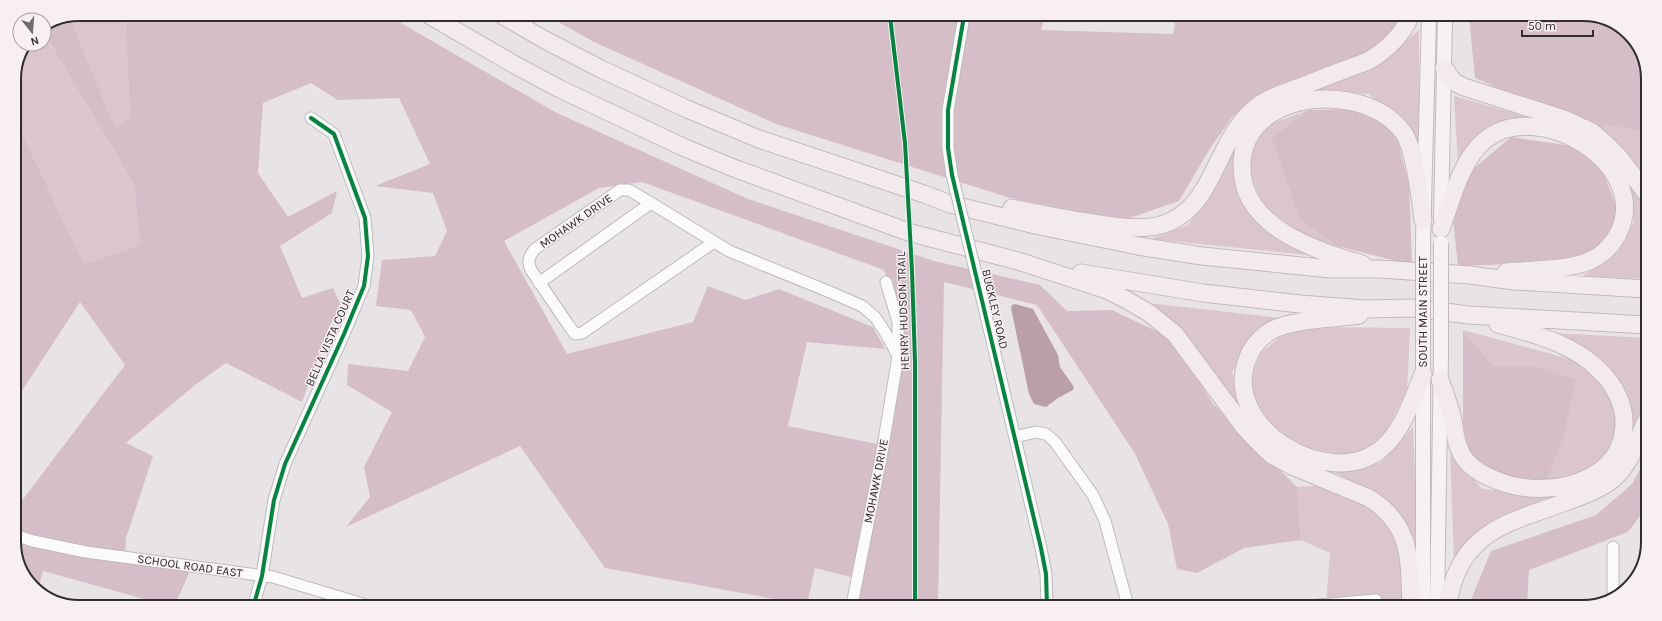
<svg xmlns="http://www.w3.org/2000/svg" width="1662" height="621" viewBox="0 0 1662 621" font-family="Karla,sans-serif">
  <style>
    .green { fill: #dcc6ce }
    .forest { fill: #d5bec7; fill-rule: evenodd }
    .water { fill: #ba9fa9 }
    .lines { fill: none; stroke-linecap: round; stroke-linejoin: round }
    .minor-casing { stroke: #bdbabb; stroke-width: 13 }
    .major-casing { stroke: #c4b9bd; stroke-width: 16 }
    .highway-casing { stroke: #c4b9bd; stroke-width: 19 }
    .minor { stroke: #fcfbfb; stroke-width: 11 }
    .major { stroke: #f6f1f3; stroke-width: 14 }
    .highway { stroke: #f3eaee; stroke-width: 17 }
    .minor-bridge-casing { stroke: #bdbabb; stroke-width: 13; stroke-linecap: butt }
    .major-bridge-casing { stroke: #c4b9bd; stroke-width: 16; stroke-linecap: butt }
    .minor-bridge { stroke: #fcfbfb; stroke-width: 11 }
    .major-bridge { stroke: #f6f1f3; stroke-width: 14 }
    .cycleway-casing { stroke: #f8eff2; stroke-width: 6 }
    .cycleway { stroke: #00873e; stroke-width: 4 }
    .labels { text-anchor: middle; stroke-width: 3; stroke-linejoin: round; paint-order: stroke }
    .street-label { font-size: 12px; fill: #302d2e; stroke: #f8eff2 }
    .rim { fill: none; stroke: #302d2e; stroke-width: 2 }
  </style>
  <rect width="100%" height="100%" fill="#e8e4e6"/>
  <path class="green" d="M79 14H125L130 117 127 121 131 145 116 130 70 18Z
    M1419 30V147L1369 94 1310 90 1376 67Z
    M44 33 134 184 140 245 84 264 14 116V75L28 44H44Z
    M1454 96 1538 120 1499 122 1477 135 1458 163Z
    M1648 96 1647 181 1602 133 1606 124 1644 102Z
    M1309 110 1271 137 1300 221 1337 246 1312 240 1266 214 1250 172 1252 147 1270 124Z
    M1237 143 1236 188 1264 230 1308 255 1151 239 1188 225 1219 180Z
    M1631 183 1647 204 1646 279 1582 276 1618 252 1634 222Z
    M1148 303 1289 319 1250 340 1232 372 1241 413 1195 346 1171 322Z
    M1308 327 1410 328 1407 391 1387 430 1364 452 1326 457 1279 434 1257 409 1250 381 1260 354 1282 335Z
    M1463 330 1585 363 1609 393 1619 429 1605 458 1587 475 1547 481 1563 439 1537 367H1494Z
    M1554 333 1646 338V405L1632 436 1627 397Z
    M1413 427 1418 545 1396 510 1380 496 1334 472 1380 463Z
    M1450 450 1482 489 1571 494 1454 563Z
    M1324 485 1379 514 1398 536 1406 607 1328 606 1326 604 1330 553 1301 540 1297 487Z"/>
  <path class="forest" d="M125 14 387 15 557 113 748 199 934 261 1040 285 1067 311 1112 310 1173 339 1213 404 1297 487 1301 540 1244 548 1197 573 1177 569 1168 524 1134 452 1037 305 944 282 938 606 855 605 859 579 815 568 807 605 605 568 520 446 346 527 370 497 364 467 392 412 347 385 348 364 408 371 425 337 411 310 376 306 382 260 435 256 447 231 433 193 375 186 430 164 399 98 338 100 311 83 263 103 258 173 288 217 337 191 332 213 280 246 302 298 333 288 341 305 329 327 302 402 226 363 195 385 126 443 153 456 126 538 125 558 192 567 175 604H162L43 571 38 589 28 582 14 547V511L125 365 80 302 14 403V116L84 264 140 245 134 184 44 33V28L70 18 116 130 130 117ZM642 182 884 270 905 327 882 445 788 426 807 342 885 349 873 327 779 289 745 300 708 286 693 322 567 354 504 241 599 188Z
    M546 15 1045 16 1041 30 1173 34 1176 17H1407V20L1370 51 1281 84 1233 116 1211 147 1179 201 1124 220 1007 197 776 124 594 42Z
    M1469 17 1604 18 1635 40 1648 74V96L1644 102 1645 132 1606 124 1602 133 1475 78Z
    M1350 109 1395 129 1409 185 1412 265 1337 246 1300 221 1271 137 1309 110Z
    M1511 137 1573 146 1601 167 1618 210 1602 249 1571 262 1458 266 1453 220 1472 170Z
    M1463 330 1494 367H1537L1576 380 1563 439 1547 481 1508 479 1469 457 1463 422Z
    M1645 460V509L1628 532 1529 570 1527 607H1468L1491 551 1596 515 1632 484Z"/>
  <path class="water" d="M1015 304 1033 309 1058 355 1060 367 1074 387 1073 390 1058 398 1046 407 1034 404 1029 394 1011 308 1012 305Z"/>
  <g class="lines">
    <defs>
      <path id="minor" d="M952 175 948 148V110L964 16
        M651 203 629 190H620L535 249C529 256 527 261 531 270L567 323 575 334 582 333 714 242
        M539 283 651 203 729 251 830 292 862 306 875 317 885 332 898 356
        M979 286 1041 548 1046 574 1047 606
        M1015 437 1036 432 1046 434 1055 442 1093 495 1105 521 1128 606
        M14 535 33 541 86 552 273 577 363 604
        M1613 598V547
        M254 604 262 576 274 500 285 464 344 334 364 286 368 256 365 218 334 134 311 118
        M852 605 881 458 898 356V322L886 282
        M1308 606 1376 600"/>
      <path id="major" d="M1441 218 1445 17
        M1423 240 1429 17
        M1423 607V353
        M1437 607 1441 356"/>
      <path id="highway" d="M429 15 515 65 560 89 683 147 731 167 908 232 1018 261 1107 290 1125 299 1149 313 1175 334 1244 427 1260 444 1272 455 1292 466 1369 498C1413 526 1409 560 1411 607
        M502 15 545 40 601 69 687 109 759 139 924 194 950 204 1035 225 1138 246 1202 256 1331 269H1379L1470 275 1514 281 1646 289
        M1444 68 1454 82 1464 87 1564 119 1592 132 1605 143 1618 156 1647 194
        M1012 208C1037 213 1062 218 1087 222 1137 230 1177 238 1206 186 1221 160 1231 128 1254 109 1268 97 1287 92 1303 86 1325 77 1347 69 1368 61 1387 50 1401 37 1410 17
        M1441 229C1452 200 1460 161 1485 140 1538 96 1653 165 1618 234 1611 247 1600 257 1587 262 1562 271 1532 269 1506 272
        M1362 264C1315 250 1241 227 1242 166 1242 147 1250 130 1265 118 1301 89 1374 93 1403 132 1415 148 1420 198 1423 220
        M1081 273 1203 293 1300 304 1365 309 1412 308 1469 315 1646 325
        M1359 315C1333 319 1294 319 1272 330 1261 337 1251 348 1247 360 1222 427 1327 491 1380 450 1403 431 1412 401 1423 374
        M1440 380C1445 393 1450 406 1453 420 1455 433 1456 446 1464 458 1474 472 1491 479 1507 484 1552 497 1621 482 1624 426 1625 405 1615 385 1599 370 1573 343 1533 334 1498 324
        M1447 607C1449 597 1451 587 1455 577 1474 526 1522 519 1568 501 1584 495 1599 490 1612 480 1630 465 1637 442 1645 423"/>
    </defs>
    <use href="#minor" class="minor-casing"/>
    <use href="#major" class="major-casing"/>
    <use href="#highway" class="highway-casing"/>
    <use href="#minor" class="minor"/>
    <use href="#major" class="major"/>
    <use href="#highway" class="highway"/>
    <defs>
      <path id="minor-bridge" d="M952 175 979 286"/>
      <path id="major-bridge" d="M1423 353V240
        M1441 356V243"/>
    </defs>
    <use href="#minor-bridge" class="minor-bridge-casing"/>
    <use href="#major-bridge" class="major-bridge-casing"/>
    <use href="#minor-bridge" class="minor-bridge"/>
    <use href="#major-bridge" class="major-bridge"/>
    <defs>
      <path id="cycleway" d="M890 16 905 143 912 271 915 362V605
        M964 16 948 110V148L952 175 1041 548 1046 574 1047 606
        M254 604 262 576 274 500 285 464 344 334 364 286 368 256 365 218 334 134 311 118"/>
    </defs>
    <use href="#cycleway" class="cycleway-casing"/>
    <use href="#cycleway" class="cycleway"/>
  </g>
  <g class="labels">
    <g class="street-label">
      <text transform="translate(576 221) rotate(-35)" y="4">MOHAWK DRIVE</text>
      <text transform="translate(995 309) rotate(77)" y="4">BUCKLEY ROAD</text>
      <text transform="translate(903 311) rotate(-92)" y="4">HENRY HUDSON TRAIL</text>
      <text transform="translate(1423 312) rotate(-90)" y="4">SOUTH MAIN STREET</text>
      <text transform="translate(330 338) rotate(-66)" y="4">BELLA VISTA COURT</text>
      <text transform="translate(876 481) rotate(-79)" y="4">MOHAWK DRIVE</text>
      <text transform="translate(190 566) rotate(8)" y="4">SCHOOL ROAD EAST</text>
    </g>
  </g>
  <path d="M0 0H1662V621H0ZM79 21H1583A58 58 0 0 1 1641 79V542A58 58 0 0 1 1583 600H79A58 58 0 0 1 21 542V79A58 58 0 0 1 79 21Z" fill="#f8eff2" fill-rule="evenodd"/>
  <path class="rim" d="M79 21H1583A58 58 0 0 1 1641 79V542A58 58 0 0 1 1583 600H79A58 58 0 0 1 21 542V79A58 58 0 0 1 79 21Z"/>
  <g transform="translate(32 32) rotate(163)"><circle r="19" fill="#f8eff2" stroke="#a8a1a4"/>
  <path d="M0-3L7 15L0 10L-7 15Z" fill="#706d6e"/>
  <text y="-6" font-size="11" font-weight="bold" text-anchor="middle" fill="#302d2e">N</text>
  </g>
  <path d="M1522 30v6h71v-6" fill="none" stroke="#302d2e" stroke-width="2"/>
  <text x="1528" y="30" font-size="12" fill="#302d2e" stroke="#f8eff2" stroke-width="3" paint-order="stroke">50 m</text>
</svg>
